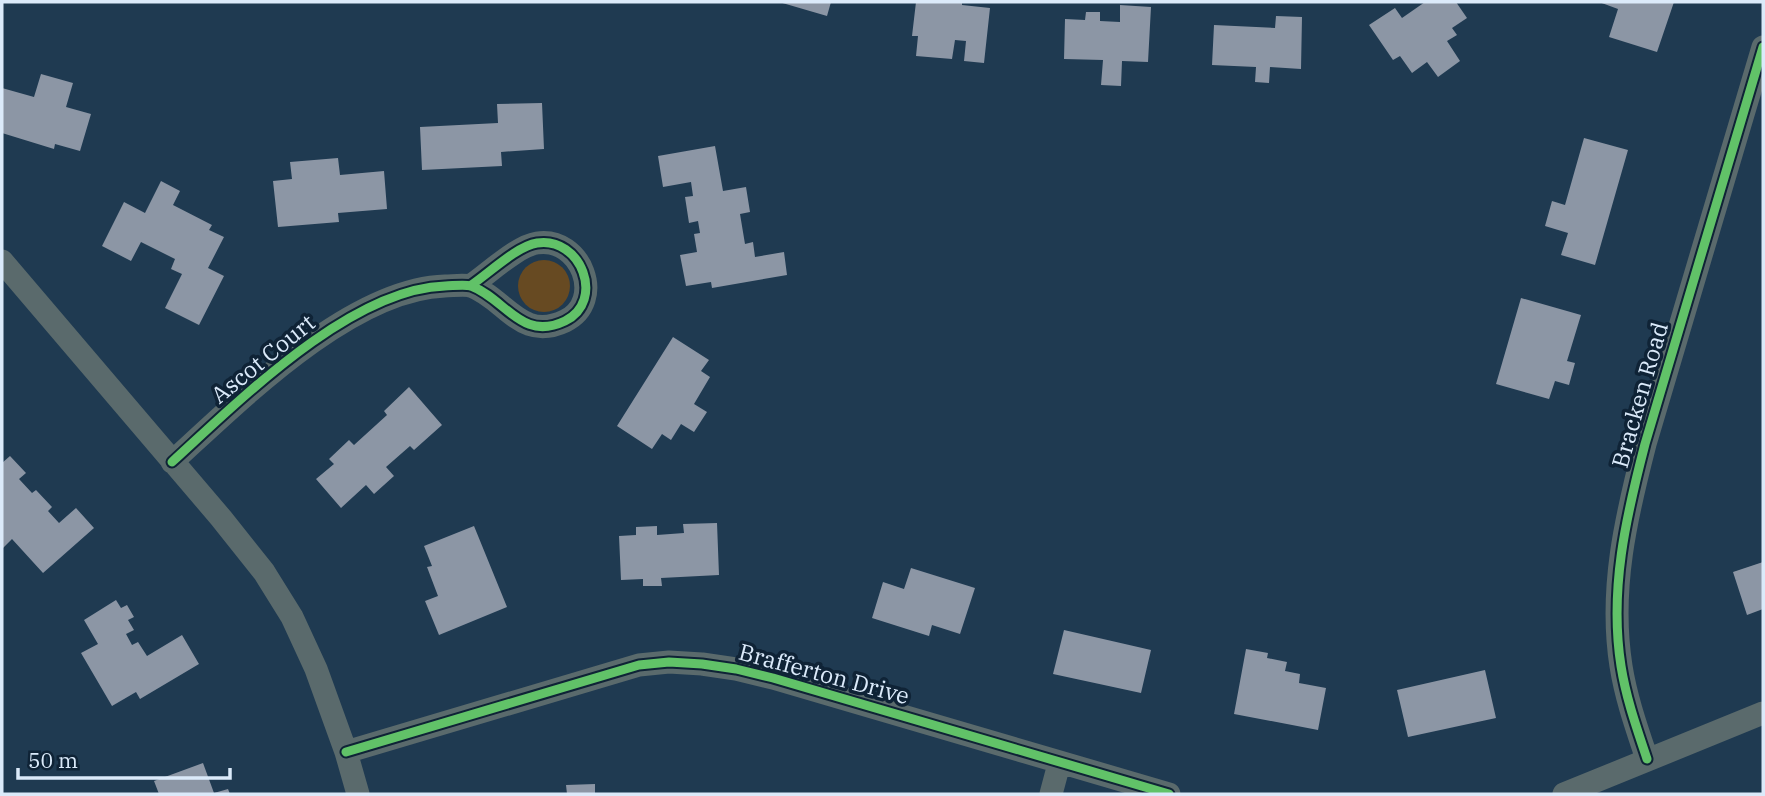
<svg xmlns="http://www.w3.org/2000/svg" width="1765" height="796" viewBox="0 0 1765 796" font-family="'IBM Plex Serif',serif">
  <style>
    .green { fill: #674a22 }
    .building { fill: #8c96a5 }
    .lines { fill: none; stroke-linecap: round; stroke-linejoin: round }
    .minor { stroke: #5a6a6c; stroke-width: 23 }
    .cycleway-casing { stroke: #0f2336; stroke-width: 13 }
    .cycleway { stroke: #61c268; stroke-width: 9 }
    .labels { text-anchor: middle; stroke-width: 7; stroke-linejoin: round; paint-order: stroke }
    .street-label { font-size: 23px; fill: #dbeafa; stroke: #0f2336 }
  </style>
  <rect width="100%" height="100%" fill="#1f3a51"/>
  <path class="green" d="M518 286a26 26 0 1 1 52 0a26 26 0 1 1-52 0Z"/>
  <path class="building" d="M779 2H831L827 16Z
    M916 2H962V5L990 8 984 63 964 61 966 41 955 40 952 59 916 56 918 36H912Z
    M1425 2H1456L1467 18 1452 28 1457 35 1447 41 1460 61 1438 77 1427 62 1412 73 1400 56 1393 60 1369 25 1395 8 1402 18Z
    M1599 2H1674L1657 52 1609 37 1618 9Z
    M1120 5 1151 7 1148 62 1122 61 1121 86 1101 85 1103 60 1064 59 1065 19 1085 20 1086 12H1100V21L1120 22Z
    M1276 16 1302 17 1301 69 1270 67 1269 83 1255 82 1256 67 1212 65 1214 25 1275 28Z
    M41 74 73 83 66 107 91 114 80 151 55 144 54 149 2 133V88L34 97Z
    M542 103 544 149 501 152 502 166 422 170 420 127 498 123 497 104Z
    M1584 138 1628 150 1595 265 1561 255 1568 233 1545 226 1552 201 1565 205Z
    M715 146 723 191 746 187 750 212 740 214 745 244 753 242 755 257 784 252 787 275 712 288 711 282 686 286 680 255 697 252 694 234 700 233 698 221 689 223 685 197 693 196 691 182 663 187 658 156Z
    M338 158 340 175 384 171 387 209 338 213 339 222 278 227 273 181 292 179 290 162Z
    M161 181 180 191 173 205 212 225 209 230 224 237 208 268 224 276 199 325 165 308 182 274 171 269 175 259 141 242 131 261 102 246 124 202 145 213Z
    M1521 298 1581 315 1567 361 1575 363 1569 385 1555 381 1549 399 1496 384Z
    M673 337 709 360 701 371 710 377 694 404 707 412 694 432 681 424 671 440 662 434 652 449 617 426Z
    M409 387 442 425 414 450 410 446 386 467 394 476 374 494 366 485 341 508 316 479 334 464 329 459 349 440 354 445 387 415 384 411Z
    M10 456 26 473 19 479 32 493 36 490 52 507 48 511 59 523 76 508 94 528 43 573 12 539 2 549V463Z
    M717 523 719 575 661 578 662 586H643V579L621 580 619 536 636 535V527L657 526V535L684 533 683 524Z
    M474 526 507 607 439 635 425 601 438 596 427 567 432 566 424 546Z
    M1763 562V609L1747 615 1733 572Z
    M911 568 975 588 960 634 932 625 929 636 872 618 883 582 904 589Z
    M116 600 121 608 127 605 134 617 128 620 134 630 126 634 132 645 138 642 147 656 182 635 199 664 140 699 136 692 112 706 81 653 98 644 84 620Z
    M1064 630 1151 650 1141 693 1053 674Z
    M1246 649 1268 653 1267 658 1287 662 1285 671 1300 674 1299 683 1326 688 1318 730 1234 714Z
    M1485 670 1496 718 1408 737 1397 690Z
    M203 763 214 793 228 789 230 794H159L154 781Z
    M595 784V794H567L566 785Z"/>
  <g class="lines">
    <path class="minor" d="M2 261 221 518 264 572 292 617 316 669 346 752 358 794
      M172 462C239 401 350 289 445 286 452 286 464 284 471 286 506 299 521 342 565 321 606 301 581 236 537 243 517 246 488 274 470 286
      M346 752 639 665 669 662 702 664 736 669 773 678 1169 794
      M1647 759C1637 729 1626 698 1621 666 1609 590 1626 517 1645 444L1763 47
      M1051 794 1059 764
      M1564 794 1763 713"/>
    <defs>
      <path id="cycleway" d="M172 462C239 401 350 289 445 286 452 286 464 284 471 286 506 299 521 342 565 321 606 301 581 236 537 243 517 246 488 274 470 286
        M346 752 639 665 669 662 702 664 736 669 773 678 1169 794
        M1647 759C1637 729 1626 698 1621 666 1609 590 1626 517 1645 444L1763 47"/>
    </defs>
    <use href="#cycleway" class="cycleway-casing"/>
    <use href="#cycleway" class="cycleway"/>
  </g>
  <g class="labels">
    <g class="street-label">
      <text transform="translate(263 359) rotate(-39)" y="8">Ascot Court</text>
      <text transform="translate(1640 395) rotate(-74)" y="8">Bracken Road</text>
      <text transform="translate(824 674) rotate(15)" y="8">Brafferton Drive</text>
    </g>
  </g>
  <rect width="1765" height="796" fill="none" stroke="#dbeafa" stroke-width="7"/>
  <path d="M18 768v10h212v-10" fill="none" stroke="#dbeafa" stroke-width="3.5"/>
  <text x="28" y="768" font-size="21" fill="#dbeafa" stroke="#0f2336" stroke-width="5" paint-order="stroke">50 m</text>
</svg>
